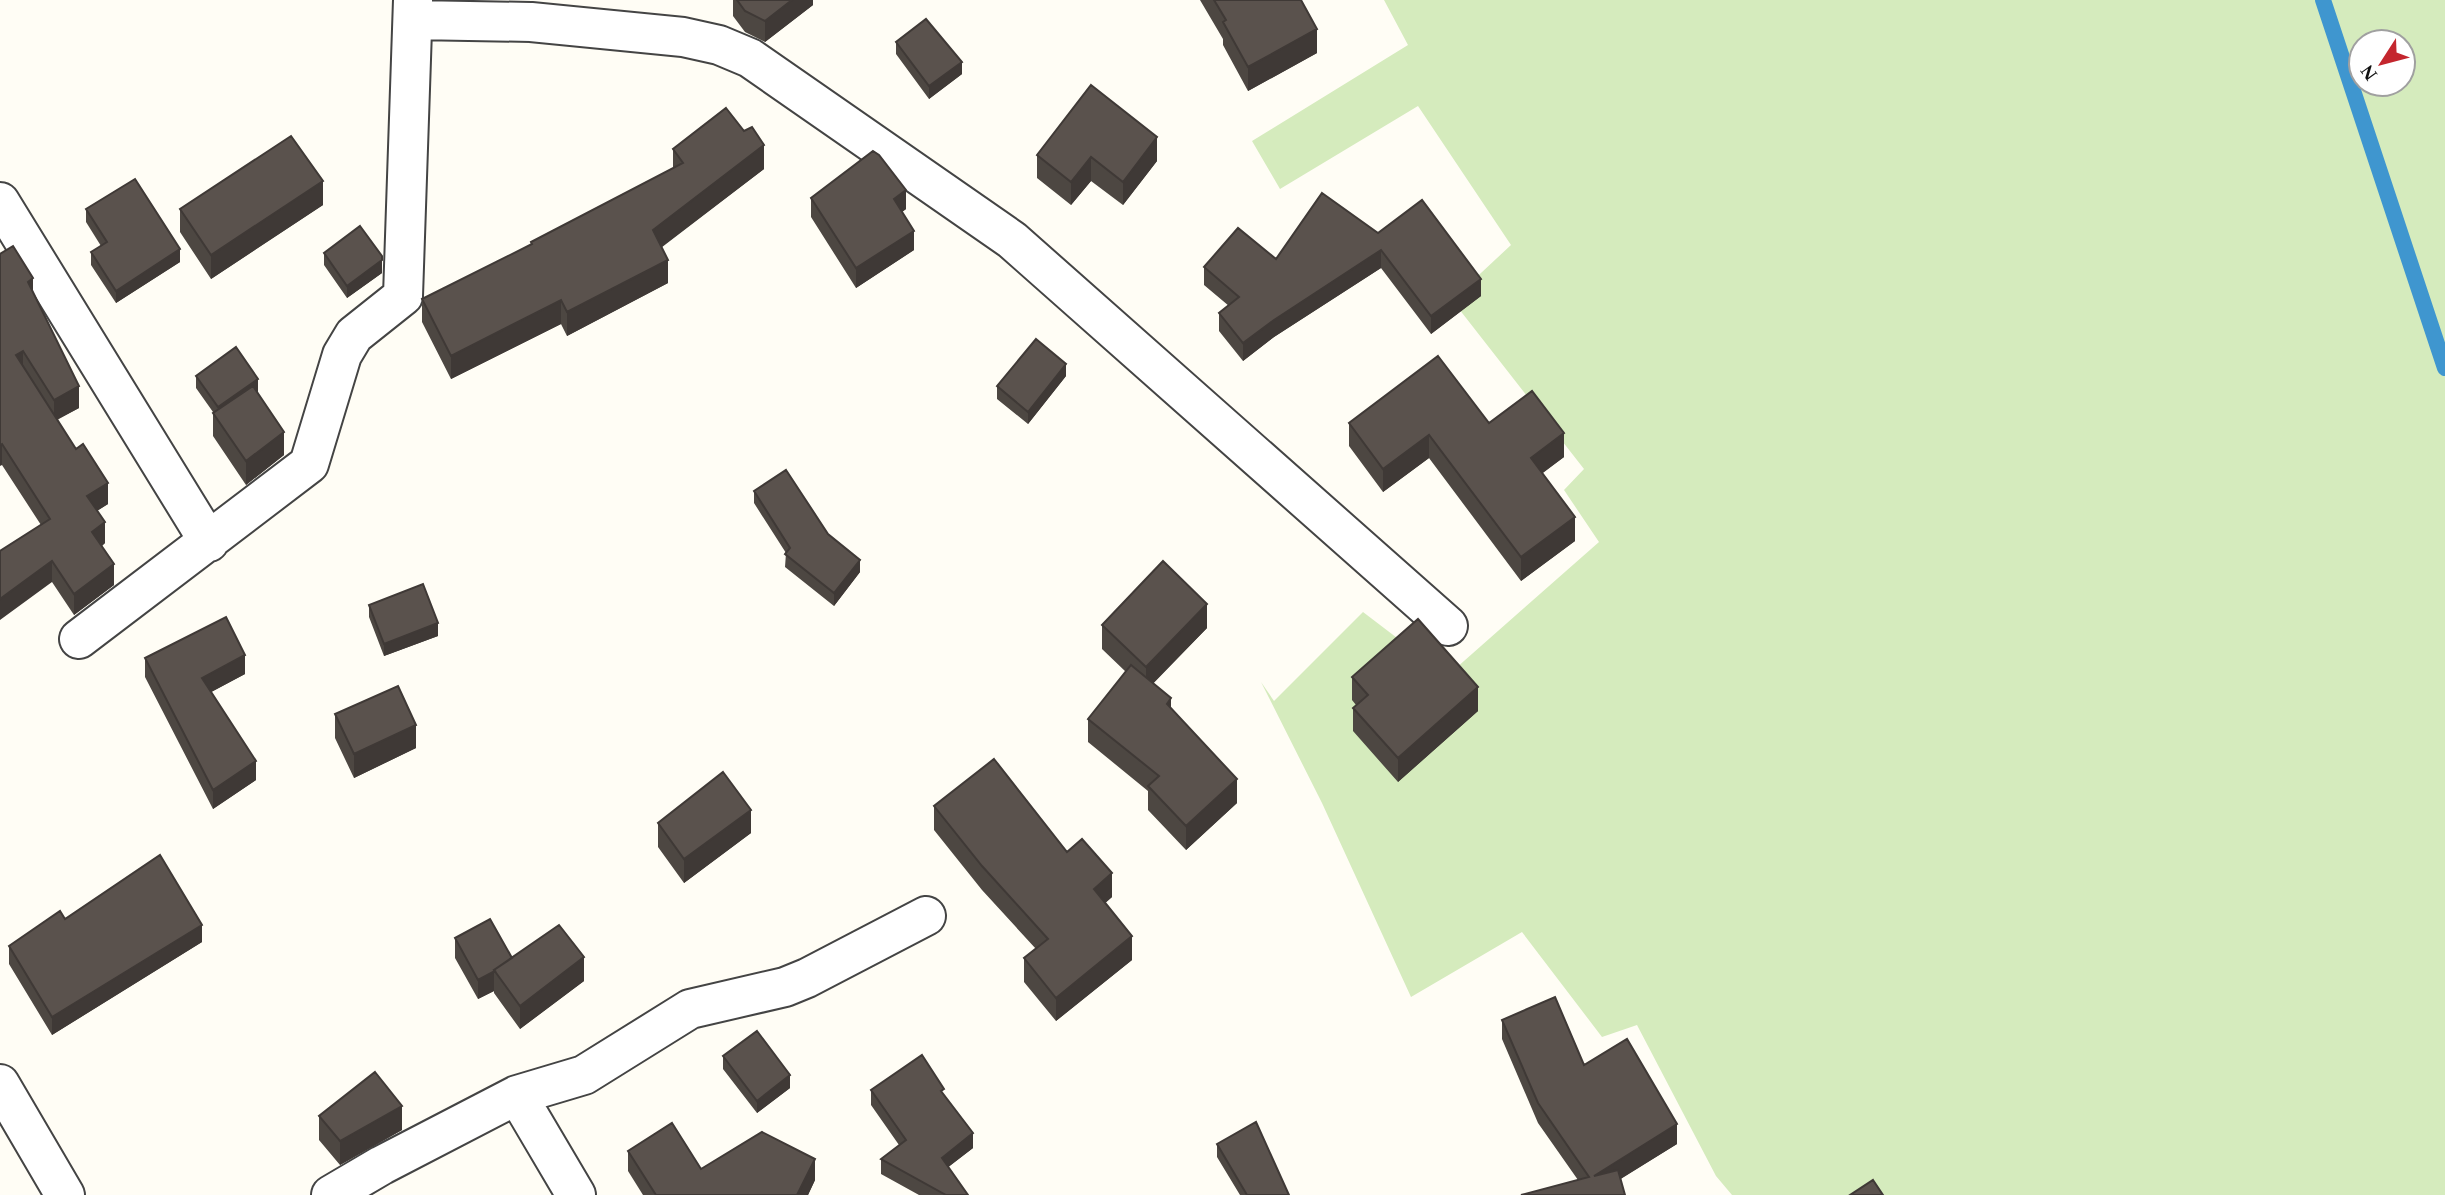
<svg xmlns="http://www.w3.org/2000/svg" width="2445" height="1195" viewBox="0 0 2445 1195" font-family="'Times New Roman',serif">
  <style>
    .green { fill: #d5ebbd; fill-rule: evenodd }
    .lines { fill: none; stroke-linecap: round; stroke-linejoin: round }
    .stream { stroke: #3f96cf; stroke-width: 16 }
    .minor-casing { stroke: #444; stroke-width: 42 }
    .minor { stroke: #fff; stroke-width: 38 }
    .wall { fill: #4d4742 }
    .shaded-wall { fill: #3f3936 }
    .building { fill: #5a524d; stroke: #3f3936; stroke-width: 2 }
  </style>
  <rect width="100%" height="100%" fill="#fffdf5"/>
  <path class="green" d="M1384 0H2445V1195H1732L1716 1176 1637 1025 1602 1037 1522 932 1411 997 1322 803 1261 682 1274 701 1363 612 1447 676 1599 542 1564 490 1584 469 1452 300 1511 245 1418 106 1280 189 1252 141 1408 45ZM2361 42H2403V84H2361Z"/>
  <g class="lines">
    <path class="stream" d="M2323 0 2445 368"/>
    <defs>
      <path id="minor" d="M414 20 531 22 683 37 719 45 750 58 1012 240 1448 626
        M0 202 209 542
        M79 639 309 464 342 355 354 335 403 296 413 0
        M0 1084 65 1195
        M517 1095 576 1195
        M331 1195 382 1165 517 1095 584 1075 690 1009 785 987 807 978 926 916"/>
    </defs>
    <use href="#minor" class="minor-casing"/>
    <use href="#minor" class="minor"/>
  </g>
  <path class="wall" d="M733 0H813V5L765 42 745 32 733 16Z
    M1200 0H1301L1317 53 1248 91 1223 45V39Z
    M896 42 962 74 929 99 896 54Z
    M673 149 764 169 661 247 668 283 567 336 561 324 451 379 422 322V299L531 245V242L673 168Z
    M1037 155 1157 161 1123 205 1091 181 1071 205 1037 178Z
    M811 198 906 209 902 212 914 250 856 288 811 217Z
    M323 205 211 279 180 232V209Z
    M86 209 180 262 116 303 91 265V252L101 246 86 222Z
    M1378 233 1481 296 1431 334 1381 268 1274 337 1243 361 1219 331V313L1229 306 1204 285V267L1276 259Z
    M324 253 382 256V273L347 298 324 265Z
    M0 254 33 294 79 408 57 420 108 504 97 511 105 543 102 546 114 585 74 615 52 582 41 525 2 465Z
    M196 376 258 392H257L284 455 246 485 213 436V412L196 388Z
    M1066 376 1028 424 997 399V386Z
    M1349 423H1489L1564 457 1542 473 1575 541 1521 581 1429 458 1383 492 1349 446Z
    M754 491 828 534 860 572 834 606 785 567 786 553 754 503Z
    M369 605 438 636 384 656 369 617Z
    M1102 625 1207 628 1153 683 1237 803 1186 850 1148 810V791L1088 742V719L1126 672 1102 649Z
    M145 658 245 674 211 692 256 780 213 809 145 677Z
    M1352 677 1478 711 1398 782 1353 731V708L1356 705 1352 700Z
    M335 714 416 748 354 778 335 738Z
    M934 806 1067 852 1112 897 1105 903 1132 960 1056 1021 1024 982V958L1036 949 982 890 934 830Z
    M658 823 751 833 684 883 658 847Z
    M65 919 202 942 52 1035 9 964V946Z
    M455 938 512 958 584 981 520 1029 494 993V991L478 999 455 958Z
    M1502 1020 1584 1065 1677 1144 1620 1179 1578 1180 1538 1123 1502 1039Z
    M723 1056 790 1088 757 1113 723 1069Z
    M871 1090 944 1095 973 1148 948 1167 968 1195H919L881 1174V1159L899 1145 871 1105Z
    M319 1116 402 1130 340 1165 319 1140Z
    M1217 1144 1289 1195H1240L1217 1157Z
    M628 1151 701 1169 815 1180 808 1195H643L628 1171Z"/>
  <path class="shaded-wall" d="M792 0H813V5L765 42V21Z
    M1317 29V53L1248 91V67Z
    M962 62V74L929 99V86Z
    M1157 137V161L1123 205V182Z
    M764 145V169L653 254V230Z
    M1091 157V181L1071 205V182Z
    M323 181V205L211 279V255Z
    M906 190V209L894 218V199Z
    M914 231V250L856 288V268Z
    M180 249V262L116 303V291Z
    M1381 250V268L1274 337 1243 361V343L1274 320Z
    M382 260V273L347 298V286Z
    M668 260V283L567 336V312Z
    M33 278V299L28 282Z
    M1481 279V296L1431 334V316Z
    M561 300V324L451 379V356Z
    M23 351V372L16 355Z
    M1066 364V376L1028 424V412Z
    M258 379V392L218 419V407Z
    M79 386V408L54 421V400Z
    M284 432V455L246 485V461Z
    M1564 433V457L1531 482V458Z
    M1429 435V458L1383 492V469Z
    M2 444V465L0 466V445Z
    M108 483V504L87 517V496Z
    M1575 517V541L1521 581V557Z
    M105 522V543L92 553V532Z
    M860 560V572L834 606V593Z
    M52 561V582L0 620V599Z
    M114 564V585L74 615V594Z
    M1207 604V628L1146 691V667Z
    M438 623V636L384 656V644Z
    M245 655V674L202 697V678Z
    M1478 687V711L1398 782V758Z
    M1171 698V721L1167 704Z
    M416 725V748L354 778V754Z
    M256 761V780L213 809V790Z
    M1237 779V803L1186 850V826Z
    M751 810V833L684 883V859Z
    M1112 873V897L1094 913V889Z
    M202 925V942L52 1035V1017Z
    M1132 936V960L1056 1021V998Z
    M584 957V981L520 1029V1006Z
    M494 971V991L478 999V980Z
    M790 1075V1088L757 1113V1101Z
    M402 1106V1130L340 1165V1141Z
    M1677 1124V1144L1595 1195 1594 1176Z
    M973 1133V1148L942 1172V1158Z
    M815 1159V1180L808 1195H797Z"/>
  <path class="building" d="M737 0H792L765 21 745 11Z
    M1214 0H1301L1317 29 1248 67 1223 22 1226 20Z
    M926 19 962 62 929 86 896 42Z
    M1091 85 1157 137 1123 182 1091 157 1071 182 1037 155Z
    M726 108 744 131 752 127 764 145 653 230 668 260 567 312 561 300 451 356 422 299 532 244 531 242 683 163 673 149Z
    M291 136 323 181 211 255 180 209Z
    M873 151 879 155 906 190 894 199 914 231 856 268 811 198Z
    M135 179 180 249 116 291 91 252 107 242 86 209Z
    M1322 193 1378 233 1422 200 1481 279 1431 316 1381 250 1274 320 1243 343 1219 313 1239 297 1204 267 1238 228 1276 259Z
    M360 226 382 256V260L347 286 324 253Z
    M13 246 33 278 28 282 79 386 54 400 23 351 16 355 76 449 83 444 108 483 87 496 105 522 92 532 114 564 74 594 52 561 0 599V551L50 519 2 444 0 445V254Z
    M1036 339 1066 364 1028 412 997 386Z
    M236 347 258 379 218 407 196 376Z
    M1438 356 1489 423 1532 391 1564 433 1531 458 1575 517 1521 557 1429 435 1383 469 1349 423Z
    M253 386 284 432 246 461 213 413Z
    M786 470 828 534 860 560 834 593 785 554 790 548 754 491Z
    M1163 561 1207 604 1146 667 1102 625Z
    M423 584 438 623 384 644 369 605Z
    M226 617 245 655 202 678 256 761 213 790 145 658Z
    M1418 619 1478 687 1398 758 1353 708 1368 695 1352 677Z
    M1131 665 1171 698 1167 704 1237 779 1186 826 1148 786 1159 776 1088 719Z
    M398 686 416 725 354 754 335 714Z
    M994 759 1067 852 1082 839 1112 873 1094 889 1132 936 1056 998 1024 958 1048 939 982 866 934 806Z
    M723 772 751 810 684 859 658 823Z
    M160 855 202 925 52 1017 9 946 60 911 65 919Z
    M490 919 512 958 494 970 495 971 478 980 455 938Z
    M559 925 584 957 520 1006 494 970Z
    M1555 997 1584 1065 1627 1039 1677 1124 1594 1176 1618 1170 1625 1195H1521L1589 1177 1538 1103 1502 1020Z
    M757 1031 790 1075 757 1101 723 1056Z
    M922 1055 944 1089 941 1091 973 1133 942 1158 968 1195H946L881 1159 906 1140 871 1090Z
    M375 1072 402 1106 340 1141 319 1116Z
    M1256 1122 1289 1195H1247L1217 1144Z
    M672 1123 701 1169 762 1132 815 1159 797 1195H656L628 1151Z
    M1873 1180 1883 1195H1850Z"/>
  <g transform="translate(2382 63) rotate(234)"><circle r="33" fill="#ffffff" stroke="#a0a0a0" stroke-width="2"/>
  <path d="M0-5L12 26L0 18L-12 26Z" fill="#c4262e"/>
  <text y="-10" font-size="19" font-weight="bold" text-anchor="middle" fill="#111111">N</text>
  </g>
</svg>
